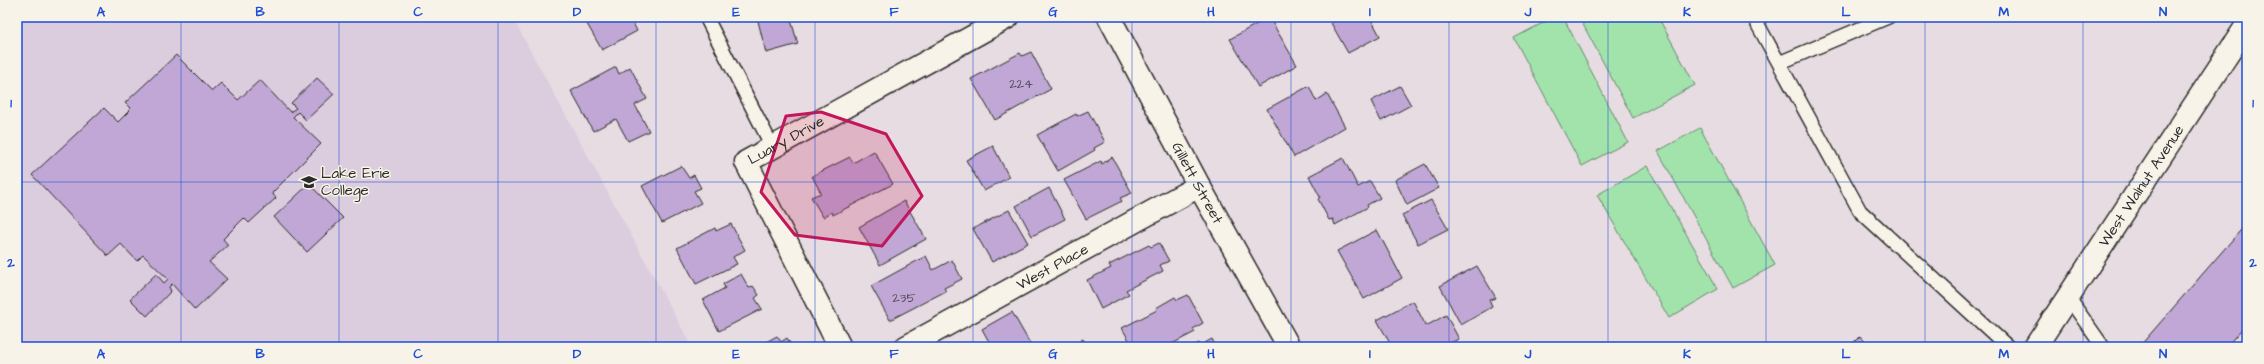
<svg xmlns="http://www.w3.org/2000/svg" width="2264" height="364" viewBox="0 0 2264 364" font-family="'Architects Daughter',sans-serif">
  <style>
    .built { fill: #dbccde }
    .green { fill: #a2e3ac; stroke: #66876c }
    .building { fill: #c0a7d5; stroke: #2b2b2b }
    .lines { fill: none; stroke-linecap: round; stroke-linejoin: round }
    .lane-casing { stroke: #2b2b2b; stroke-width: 16 }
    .street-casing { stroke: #2b2b2b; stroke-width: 25 }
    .lane { stroke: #f7f3e8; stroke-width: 13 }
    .street { stroke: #f7f3e8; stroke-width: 22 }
    .marked { fill: #c2185b; fill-opacity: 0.2; stroke: #c2185b; stroke-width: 3; stroke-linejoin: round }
    .grid { fill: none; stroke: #1d4ed8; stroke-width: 1; stroke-opacity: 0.55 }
    .labels { text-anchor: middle; stroke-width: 3; stroke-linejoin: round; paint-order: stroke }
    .number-label { font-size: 13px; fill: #504a56 }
    .street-label { font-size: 15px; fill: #2b2b2b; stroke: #f7f3e8 }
    .poi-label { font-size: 15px; fill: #2b2b2b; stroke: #f7f3e8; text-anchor: start }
    .neatline { fill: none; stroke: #1d4ed8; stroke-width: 1.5 }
    .grid-label { font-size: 13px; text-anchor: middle; font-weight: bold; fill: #1d4ed8 }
  </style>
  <rect width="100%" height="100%" fill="#e6dce2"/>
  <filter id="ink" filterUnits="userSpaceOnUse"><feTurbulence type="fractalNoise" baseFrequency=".025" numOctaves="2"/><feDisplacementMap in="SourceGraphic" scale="8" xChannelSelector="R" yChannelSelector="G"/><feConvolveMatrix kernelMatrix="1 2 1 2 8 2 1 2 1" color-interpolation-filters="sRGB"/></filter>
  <g filter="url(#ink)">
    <path class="built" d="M17 17H512L692 347H17Z"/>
    <path class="green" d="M1554 17H1563L1628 142 1582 166 1514 38Z
      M1579 17H1658L1695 85 1633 118Z
      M1700 128 1775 265 1733 288 1658 151Z
      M1647 166 1718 289 1669 318 1597 195Z"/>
    <path class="building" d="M583 17H630L637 31 602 50Z
      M757 17H790L798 44 766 53Z
      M1269 17 1297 65 1258 87 1230 39Z
      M1342 17H1370L1380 36 1348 53 1331 23Z
      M1031 52 1051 89 995 120 971 79 1020 53 1022 56Z
      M176 55 212 91 221 83 238 100 260 80 290 112 296 108 291 103 317 78 334 94 306 120 298 112 293 117 321 144 272 193 276 198 249 223 244 218 223 239 228 245 209 262 227 279 195 310 172 284 169 287 171 291 147 316 130 299 156 274 164 283 168 279 143 255 137 261 121 244 108 256 32 175 104 108 118 122 131 109 125 103Z
      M616 67 619 74 630 67 647 99 635 105 649 131 628 141 616 119 593 131 571 91Z
      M1309 86 1316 101 1327 94 1345 127 1294 157 1267 109Z
      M1400 86 1411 105 1381 121 1371 101Z
      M1088 111 1105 142 1094 148 1095 150 1058 171 1037 135 1076 114 1077 116Z
      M993 146 1009 177 984 191 966 160Z
      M874 151 893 184 833 215 832 212 823 217 811 197 821 193 812 176 850 157 853 163Z
      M1112 157 1132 193 1120 198 1122 201 1086 219 1064 180 1101 161 1102 164Z
      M1343 158 1358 187 1370 181 1380 198 1367 205 1368 207 1335 225 1333 219 1329 220 1318 199 1320 197 1309 176Z
      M1425 164 1439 188 1407 205 1395 180Z
      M681 166 689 178 694 175 701 188 694 191 701 203 662 223 642 186Z
      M309 184 343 218 307 252 274 217Z
      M1049 188 1065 219 1032 236 1016 206Z
      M1431 200 1448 229 1418 244 1402 215Z
      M904 201 926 239 880 265 859 227Z
      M1009 210 1028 243 992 262 973 229Z
      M2247 223V323L2226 347H2139Z
      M731 224 745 250 733 257 737 264 696 284 677 248 715 228 716 231Z
      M1377 230 1402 278 1364 299 1337 251Z
      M1159 243 1169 261 1160 265 1163 271 1126 290 1129 294 1101 309 1087 280 1111 268 1109 265 1149 245 1151 247Z
      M926 256 933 270 952 260 962 279 944 288 946 291 890 320 871 286Z
      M1477 266 1496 298 1489 300 1492 307 1461 325 1440 286Z
      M741 274 749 288 753 286 759 295 755 298 762 309 719 331 703 300 725 288 723 284Z
      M1188 295 1203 323 1193 329 1195 332 1166 347H1133L1122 328 1157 310 1156 308 1175 297 1177 300Z
      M1413 301 1426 326 1446 315 1459 339 1441 347H1392L1377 320Z
      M1012 312 1032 347H992L982 329Z
      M777 336 781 342 787 338 792 347H757Z
      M1860 336 1870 347H1849Z
      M1083 339 1088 347H1070Z
      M1212 339 1216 347H1192L1199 343 1201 345Z"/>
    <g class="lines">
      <defs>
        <path id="lane" d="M706 17 773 148
          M1757 17 1758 25 1860 211 2008 347
          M1779 63 1888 17
          M2068 297 2103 347"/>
        <g id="street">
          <path id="s1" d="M1109 17 1199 186 1289 347"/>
          <path id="s2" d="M840 347 746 162 1008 17"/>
          <path id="s3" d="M906 347 1199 186"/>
          <path id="s4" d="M2035 347 2247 25"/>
        </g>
      </defs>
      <use href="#lane" class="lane-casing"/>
      <use href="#street" class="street-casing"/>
      <use href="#lane" class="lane"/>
      <use href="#street" class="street"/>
    </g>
  </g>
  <path class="marked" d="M821 112 886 134 922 196 882 246 795 235 761 192 786 116Z"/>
  <path class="grid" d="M181 17V347M339 17V347M498 17V347M656 17V347M815 17V347M973 17V347M1132 17V347M1291 17V347M1449 17V347M1608 17V347M1766 17V347M1925 17V347M2083 17V347M17 182H2247"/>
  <defs>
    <symbol id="university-bare" viewBox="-9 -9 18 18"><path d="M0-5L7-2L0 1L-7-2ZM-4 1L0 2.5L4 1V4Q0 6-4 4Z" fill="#2b2b2b" stroke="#f7f3e8" stroke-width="2.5" paint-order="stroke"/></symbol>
  </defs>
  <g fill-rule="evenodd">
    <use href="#university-bare" x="298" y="171" width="22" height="22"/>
  </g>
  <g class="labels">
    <g class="number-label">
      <text x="1021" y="88">224</text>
      <text x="904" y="302">235</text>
    </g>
    <g class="street-label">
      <text dy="5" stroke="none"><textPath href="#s2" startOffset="253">Luary Drive</textPath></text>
      <text dy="5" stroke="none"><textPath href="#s1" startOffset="188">Gillett Street</textPath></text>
      <text dy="5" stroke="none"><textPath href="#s4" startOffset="193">West Walnut Avenue</textPath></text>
      <text dy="5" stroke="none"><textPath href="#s3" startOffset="167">West Place</textPath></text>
    </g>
    <g class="poi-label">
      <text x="321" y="178">Lake Erie<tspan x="321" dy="17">College</tspan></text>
    </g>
  </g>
  <rect width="2264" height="364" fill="none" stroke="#f7f3e8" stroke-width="44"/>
  <rect x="22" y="22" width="2220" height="320" class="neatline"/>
  <g class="grid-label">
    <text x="101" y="16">A</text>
    <text x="260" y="16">B</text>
    <text x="418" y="16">C</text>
    <text x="577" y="16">D</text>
    <text x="736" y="16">E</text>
    <text x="894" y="16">F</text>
    <text x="1053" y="16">G</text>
    <text x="1211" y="16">H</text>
    <text x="1370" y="16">I</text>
    <text x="1528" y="16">J</text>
    <text x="1687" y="16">K</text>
    <text x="1846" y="16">L</text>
    <text x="2004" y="16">M</text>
    <text x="2163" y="16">N</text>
    <text x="11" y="107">1</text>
    <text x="2253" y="107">1</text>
    <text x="11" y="267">2</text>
    <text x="2253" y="267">2</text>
    <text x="101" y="358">A</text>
    <text x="260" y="358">B</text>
    <text x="418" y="358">C</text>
    <text x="577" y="358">D</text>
    <text x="736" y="358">E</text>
    <text x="894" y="358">F</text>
    <text x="1053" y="358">G</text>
    <text x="1211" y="358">H</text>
    <text x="1370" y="358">I</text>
    <text x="1528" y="358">J</text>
    <text x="1687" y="358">K</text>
    <text x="1846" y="358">L</text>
    <text x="2004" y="358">M</text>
    <text x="2163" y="358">N</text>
  </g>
</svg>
